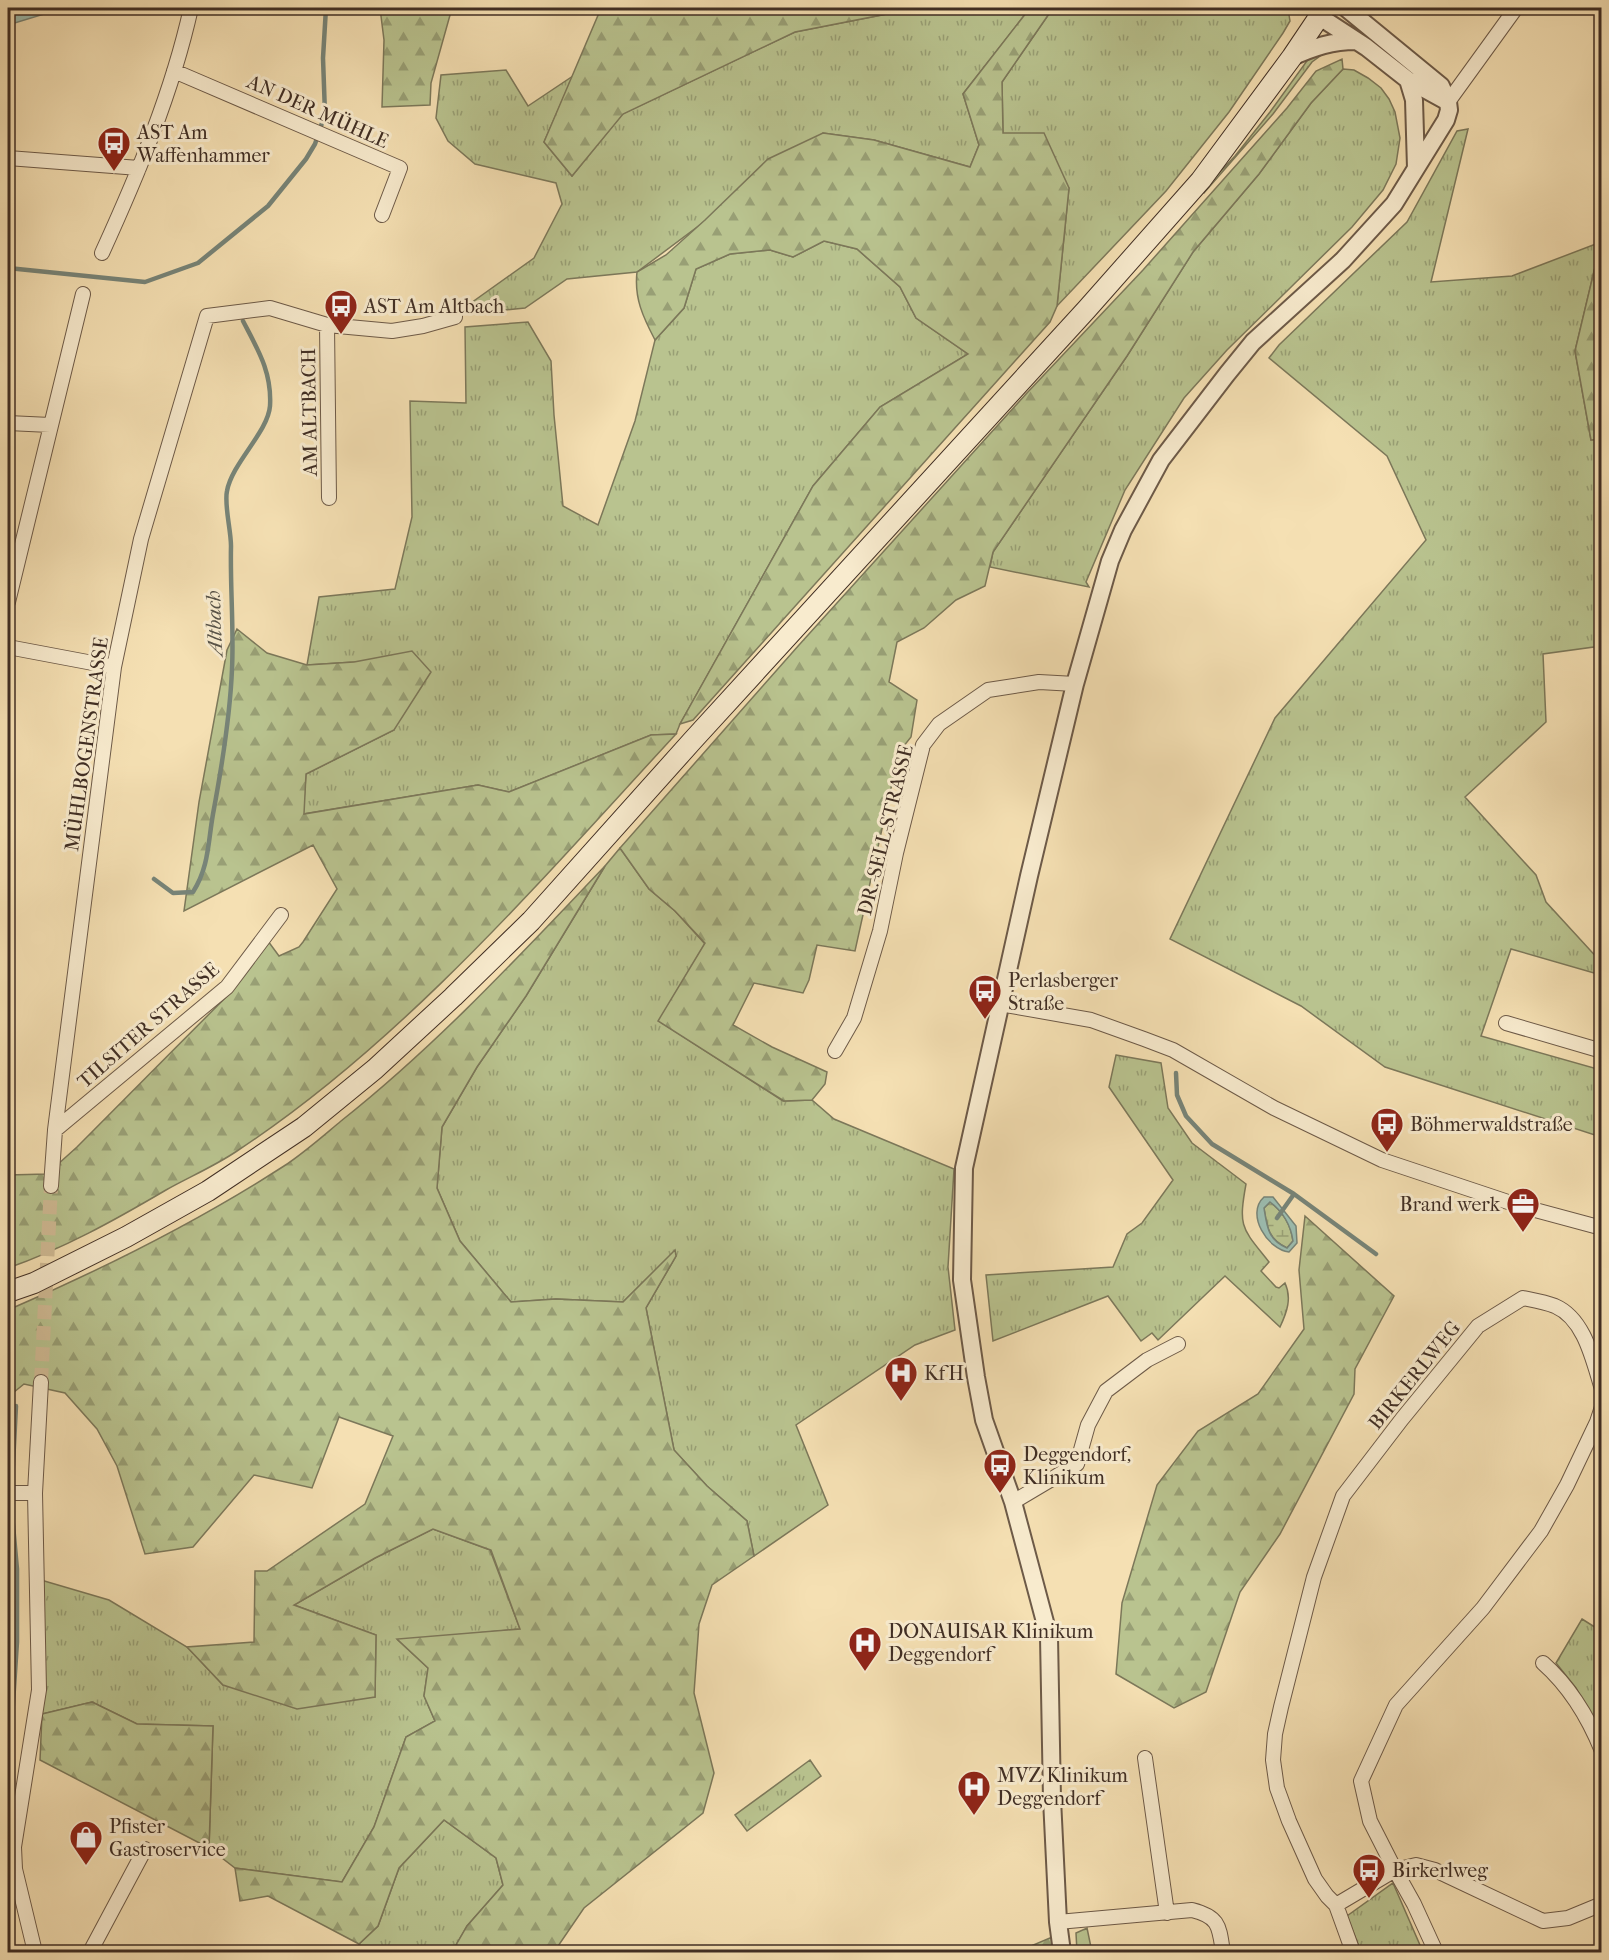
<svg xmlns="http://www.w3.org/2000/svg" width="1609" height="1960" viewBox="0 0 1609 1960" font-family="'IM FELL French Canon',serif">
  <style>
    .grass { fill: url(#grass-tufts); stroke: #7c785a; stroke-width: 1.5 }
    .forest { fill: url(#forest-firs); stroke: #7c785a; stroke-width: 1.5 }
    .wetland { fill: url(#wetland-marsh); stroke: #7c785a; stroke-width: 1.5 }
    .water { fill: #9cbdb0; stroke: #778478; stroke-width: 1.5; fill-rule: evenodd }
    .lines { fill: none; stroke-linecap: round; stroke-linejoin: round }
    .stream { stroke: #778478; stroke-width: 4.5 }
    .minor-tunnel { stroke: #d1bc96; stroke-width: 14; stroke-dasharray: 14 7; stroke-linecap: butt }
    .minor-casing { stroke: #6d5a48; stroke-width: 16 }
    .tertiary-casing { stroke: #6d5a48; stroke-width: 20 }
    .secondary-casing { stroke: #402e24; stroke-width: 22 }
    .minor { stroke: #f8ebce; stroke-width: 14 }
    .tertiary { stroke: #f8ebce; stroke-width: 16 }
    .secondary { stroke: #f8ebce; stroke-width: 20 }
    .labels { text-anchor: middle; stroke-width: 6; stroke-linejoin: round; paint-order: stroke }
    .street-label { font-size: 20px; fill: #402e24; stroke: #f8ebce }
    .poi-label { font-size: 20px; fill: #402e24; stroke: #f8ebce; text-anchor: start }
    .water-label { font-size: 21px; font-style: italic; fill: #575247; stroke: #f8ebce }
  </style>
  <defs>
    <pattern id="grass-tufts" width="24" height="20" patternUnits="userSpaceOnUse" patternTransform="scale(1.5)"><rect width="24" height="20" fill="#b9c38f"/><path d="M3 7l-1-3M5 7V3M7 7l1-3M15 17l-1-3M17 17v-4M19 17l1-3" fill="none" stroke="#989f75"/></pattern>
    <pattern id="forest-firs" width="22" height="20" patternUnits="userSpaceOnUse" patternTransform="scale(1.5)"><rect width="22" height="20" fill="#b9c38f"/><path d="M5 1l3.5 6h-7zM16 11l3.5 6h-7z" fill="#989f75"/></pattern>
    <pattern id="wetland-marsh" width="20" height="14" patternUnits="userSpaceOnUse" patternTransform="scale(1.5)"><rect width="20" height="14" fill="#b9c38f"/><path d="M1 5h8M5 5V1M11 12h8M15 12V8" fill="none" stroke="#989f75"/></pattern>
  </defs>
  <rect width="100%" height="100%" fill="#f5e0b3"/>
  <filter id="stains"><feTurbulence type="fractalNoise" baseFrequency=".00333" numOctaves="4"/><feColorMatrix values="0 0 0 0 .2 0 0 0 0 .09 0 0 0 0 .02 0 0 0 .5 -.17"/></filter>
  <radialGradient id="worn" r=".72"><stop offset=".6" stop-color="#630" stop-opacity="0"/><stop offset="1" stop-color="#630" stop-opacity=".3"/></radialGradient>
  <path class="grass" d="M901 8H1030L963 94 979 145 970 167 874 140 823 133 637 272 567 279 525 308 465 314 471 303 534 258 562 204 556 183 475 164 448 141 436 118 441 75 506 70 528 106 573 76 544 142 572 176 622 114 795 32 897 12Z
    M1053 8H1293L1289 15 1290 21 1283 33 1229 112 1166 191 1057 306 1069 188 1003 134 1002 82Z
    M1352 48 1323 54 1312 62 1273 114 1204 193 1202 191 1235 156 1270 112 1309 58 1325 52Z
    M1343 69 1354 70 1368 78 1381 88 1389 99 1395 112 1400 138 1396 164 1383 190 1352 227 1227 350 1184 398 1125 490 1086 582 1089 587 990 567 993 552 1127 356 1193 252 1259 174 1311 103Z
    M1468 129 1431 282 1512 276 1601 242 1575 351 1591 440 1601 439V646L1543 654 1546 722 1465 797 1536 875 1546 902 1601 962V975L1511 949 1481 1036 1601 1070V1137L1385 1067 1301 1006 1170 939 1275 718 1426 540 1387 456 1269 358 1279 345 1407 222 1457 131Z
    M824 241 857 249 900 287 916 318 968 354 880 407 813 486 680 724 676 734 651 735 509 792 478 785 303 814 306 774 394 730 354 662 307 665 319 597 395 589 412 517 410 401 466 403 465 327 528 322 551 361 554 415 563 506 598 525 635 421 655 340 684 308 696 269 730 254 770 250 793 257Z
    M620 848 649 889 675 911 705 944 659 1021 783 1101 812 1100 834 1119 954 1169 948 1267 955 1330 915 1345 796 1425 828 1505 754 1556 747 1521 707 1486 674 1450 646 1308 676 1256 675 1251 623 1302 556 1299 511 1302 460 1241 437 1188 442 1127 477 1067 526 996 605 866Z
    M1116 1055 1161 1063 1168 1108 1192 1143 1246 1184C1238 1228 1242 1228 1269 1262L1261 1271 1276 1287 1279 1288 1285 1283C1292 1298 1287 1312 1280 1327L1225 1276 1158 1340 1152 1333 1141 1341 1108 1296 993 1341 986 1275 1113 1267 1127 1234 1142 1223 1173 1180 1109 1087Z
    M433 1529 490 1550 520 1629 398 1640 428 1668 424 1696 435 1721 406 1737 374 1827 342 1882 235 1868 209 1848 213 1726 137 1724 92 1702 42 1714 41 1580 109 1600 187 1647 223 1685 375 1697 376 1635 294 1605 375 1558Z
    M1582 1619 1601 1631V1732L1576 1688 1556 1663Z
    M810 1760 821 1776 747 1831 735 1815Z
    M444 1820 496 1858 503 1885 467 1926 452 1952H366L359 1944 378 1926 399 1868Z
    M1393 1883 1423 1952H1361L1347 1916Z
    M1087 1928 1092 1952H1077L1076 1933Z"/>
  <path class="forest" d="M380 8H452L431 83 430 105 382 107 384 40Z
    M605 8H901L897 12 795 32 623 114 572 176 544 142 599 13Z
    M1030 8H1053L1002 82 1003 133H1044L1069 188 1057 306 1050 322 693 720 680 724 813 486 880 407 968 354 916 318 900 287 857 249 824 241 793 257 770 250 730 254 696 269 684 308 655 340C643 317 634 298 637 272L666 255 705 220 768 159 823 133 874 140 970 167 979 145 963 94Z
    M1342 59 1343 69 1311 103 1259 174 1193 252 1127 356 993 552 985 586 956 600 924 628 897 642 889 682 917 700 911 737 899 752 855 951 817 945 809 980 803 993 754 983 733 1025 772 1047 827 1072 825 1084 812 1100 784 1101 658 1021 705 943 675 911 649 889 620 848 799 645 1026 394 1143 270 1287 108 1316 71Z
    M1601 242V439L1591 440 1575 351Z
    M237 629 267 653 307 665 354 662 412 651 431 672 394 730 306 774 304 814 478 785 509 792 651 735 676 734C542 879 403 1042 237 1151 215 1166 189 1177 166 1190 115 1220 63 1249 8 1268V1175L47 1174 77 1147 232 991 268 941 279 956 299 947 303 942 337 889 313 845 184 911 199 802 227 650Z
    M605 866 526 996 477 1067 442 1127 437 1188 460 1241 511 1302 556 1299 623 1302 675 1250 676 1256 646 1308 674 1450 707 1486 747 1521 754 1556 712 1585 699 1624 694 1693 714 1773 703 1813 584 1908 554 1952H452L467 1926 503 1885 496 1858 444 1820 399 1868 378 1926 359 1944 268 1896 240 1901 235 1868 342 1882 374 1827 406 1737 435 1721 424 1696 428 1668 397 1639 520 1629 491 1550 433 1529 375 1558 294 1605 376 1635 375 1697 297 1709 223 1685 187 1647 254 1642 255 1571H267L365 1504 393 1436 339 1417 312 1488 254 1475 193 1547 145 1554 117 1466 97 1429 65 1393 24 1384 8 1397V1310C103 1269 197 1222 284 1166 304 1153 323 1136 341 1121 437 1045 520 955 605 866Z
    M1305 1216 1394 1296 1355 1369 1354 1394 1280 1534 1240 1592 1206 1692 1174 1708 1116 1674 1122 1603 1157 1485 1198 1431 1258 1394 1304 1329 1299 1270Z
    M92 1702 137 1724 213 1726 209 1848 40 1760 42 1714Z
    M1052 1937 1053 1952H1017Z"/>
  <path class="wetland" d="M1270 1202C1283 1211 1291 1226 1293 1241L1287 1248C1268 1239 1267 1227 1264 1208Z"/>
  <path class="water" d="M8 8H52L51 12 8 25Z
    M1264 1197H1273L1296 1226 1297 1243 1289 1252C1268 1250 1245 1214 1264 1197ZM1270 1202C1283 1211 1291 1226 1293 1241L1287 1248C1268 1240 1267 1227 1264 1208Z"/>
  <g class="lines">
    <path class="stream" d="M8 268 145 282 198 263 268 206 306 159 315 144 325 114 323 58 326 8
      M154 879 173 893 193 892C209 867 208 842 213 814 222 766 230 718 232 669 234 628 230 587 231 546 231 530 224 505 227 491 232 463 268 432 270 406 272 372 258 350 243 321
      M1176 1073 1177 1095 1186 1116 1212 1144 1294 1194 1376 1254
      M1277 1218 1294 1194
      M8 1779 17 1642V1569L11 1503 16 1406"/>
    <path class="minor-tunnel" d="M41 1382 51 1186"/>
    <defs>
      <path id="minor" d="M174 71 400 168 382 215
        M1448 102 1516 8
        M8 158 139 168
        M102 253C138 174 172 93 191 8
        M327 325 329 498
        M8 423 50 425
        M8 602 83 294
        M8 647 114 667
        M1000 1004 1091 1020 1144 1039 1173 1050 1274 1108 1382 1160 1520 1206 1602 1228
        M1506 1023 1602 1051
        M835 1051 854 1018 880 931 896 853 923 745 939 724 988 690 1039 682 1075 684
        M55 1130 227 987 281 915
        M51 1186 55 1130 114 667 141 539 207 316 270 308 327 325 392 331 423 326 455 317
        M8 1493H35
        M1013 1502 1077 1464 1088 1425 1106 1391 1147 1360 1178 1344
        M1543 1663C1569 1686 1589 1719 1602 1751
        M1145 1758 1167 1913
        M1336 1905 1395 1870 1370 1821 1361 1781 1396 1705 1483 1608 1541 1531 1567 1485 1597 1422 1602 1407
        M1058 1922 1192 1910C1220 1917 1219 1927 1223 1952
        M35 1952 15 1869 14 1847 39 1690 35 1493 41 1382
        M90 1952 145 1849
        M1353 1952 1336 1905 1327 1896 1315 1879 1289 1821 1277 1788 1273 1760 1275 1734 1281 1707 1314 1577 1343 1496 1402 1419 1478 1326 1523 1298C1533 1300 1545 1302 1555 1306 1585 1319 1593 1361 1602 1389
        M1436 1952 1414 1904 1395 1870 1416 1865 1435 1870 1543 1921 1568 1918 1602 1904"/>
      <path id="tertiary" d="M1320 17 1366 47 1408 80 1448 102
        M1292 57C1314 47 1332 41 1356 41
        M1408 80 1414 100 1416 168
        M1062 1952 1058 1922 1052 1799 1049 1637 1013 1502 984 1420 976 1377 962 1280 964 1168 1029 876 1075 684 1110 561 1123 530 1161 460 1227 374 1253 342 1343 260 1394 204 1446 120 1449 110 1448 102 1441 86 1346 8"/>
      <path id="secondary" d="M8 1292 34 1283 126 1237 208 1191 304 1127 375 1069 453 997 531 921 693 740 1087 309 1201 180 1292 57 1325 8"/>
    </defs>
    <use href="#minor" class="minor-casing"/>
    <use href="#tertiary" class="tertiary-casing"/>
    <use href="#secondary" class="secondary-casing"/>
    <use href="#minor" class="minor"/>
    <use href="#tertiary" class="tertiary"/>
    <use href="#secondary" class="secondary"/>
  </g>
  <defs>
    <symbol id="bus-pin" viewBox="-11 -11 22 30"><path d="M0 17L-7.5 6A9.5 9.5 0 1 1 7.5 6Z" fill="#8f2418" stroke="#f8ebce"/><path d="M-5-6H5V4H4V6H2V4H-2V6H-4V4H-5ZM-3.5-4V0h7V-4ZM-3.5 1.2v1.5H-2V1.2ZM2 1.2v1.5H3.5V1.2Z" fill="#fff"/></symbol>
    <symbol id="office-pin" viewBox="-11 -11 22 30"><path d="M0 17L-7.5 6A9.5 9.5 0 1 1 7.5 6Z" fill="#8f2418" stroke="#f8ebce"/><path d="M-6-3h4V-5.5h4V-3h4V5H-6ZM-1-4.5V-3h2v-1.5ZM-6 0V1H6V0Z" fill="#fff"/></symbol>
    <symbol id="hospital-pin" viewBox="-11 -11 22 30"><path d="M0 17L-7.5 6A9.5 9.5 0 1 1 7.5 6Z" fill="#8f2418" stroke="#f8ebce"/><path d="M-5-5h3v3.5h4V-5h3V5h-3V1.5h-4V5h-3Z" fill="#fff"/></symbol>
    <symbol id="shop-pin" viewBox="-11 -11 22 30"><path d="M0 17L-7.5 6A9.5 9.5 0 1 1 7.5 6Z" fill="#8f2418" stroke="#f8ebce"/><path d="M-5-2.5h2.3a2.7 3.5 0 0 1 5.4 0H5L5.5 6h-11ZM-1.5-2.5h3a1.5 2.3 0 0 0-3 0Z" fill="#fff"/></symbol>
  </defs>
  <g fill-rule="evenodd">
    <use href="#bus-pin" x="95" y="124" width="38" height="52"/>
    <use href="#bus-pin" x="322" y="287" width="38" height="52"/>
    <use href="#bus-pin" x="966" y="972" width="38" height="52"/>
    <use href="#bus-pin" x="1368" y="1105" width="38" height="52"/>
    <use href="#office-pin" x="1504" y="1185" width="38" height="52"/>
    <use href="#hospital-pin" x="882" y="1354" width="38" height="52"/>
    <use href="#bus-pin" x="981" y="1446" width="38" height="52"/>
    <use href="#hospital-pin" x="846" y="1624" width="38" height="52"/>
    <use href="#hospital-pin" x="955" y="1768" width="38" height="52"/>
    <use href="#shop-pin" x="67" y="1818" width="38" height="52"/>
    <use href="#bus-pin" x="1350" y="1851" width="38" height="52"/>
  </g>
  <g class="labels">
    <g class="street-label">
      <text transform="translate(318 111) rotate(24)" y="7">AN DER MÜHLE</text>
      <text transform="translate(309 412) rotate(-91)" y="7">AM ALTBACH</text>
      <text transform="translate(86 744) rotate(-82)" y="7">MÜHLBOGENSTRASSE</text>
      <text transform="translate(885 830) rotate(-76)" y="7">DR.-SELL-STRASSE</text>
      <text transform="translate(148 1025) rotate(-41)" y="7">TILSITER STRASSE</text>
      <text transform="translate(1414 1375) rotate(-51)" y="7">BIRKERLWEG</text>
    </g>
    <g class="poi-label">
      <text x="137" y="139">AST Am<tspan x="137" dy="23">Waffenhammer</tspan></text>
      <text x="364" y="313">AST Am Altbach</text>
      <text x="1008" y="987">Perlasberger<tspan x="1008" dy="23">Straße</tspan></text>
      <text x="1410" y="1131">Böhmerwaldstraße</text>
      <text x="1500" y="1211" text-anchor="end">Brand werk</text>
      <text x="924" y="1380">KfH</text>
      <text x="1023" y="1461">Deggendorf,<tspan x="1023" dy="23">Klinikum</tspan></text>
      <text x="888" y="1638">DONAUISAR Klinikum<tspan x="888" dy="23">Deggendorf</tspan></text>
      <text x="997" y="1782">MVZ Klinikum<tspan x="997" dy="23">Deggendorf</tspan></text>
      <text x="109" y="1833">Pfister<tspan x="109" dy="23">Gastroservice</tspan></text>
      <text x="1392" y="1877">Birkerlweg</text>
    </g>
    <g class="water-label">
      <text transform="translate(214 623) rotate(-92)" y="7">Altbach</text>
    </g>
  </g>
  <rect width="1609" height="1960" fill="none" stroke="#f5e0b3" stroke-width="30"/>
  <rect x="9" y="9" width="1591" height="1942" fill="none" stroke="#402e24" stroke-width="3"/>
  <rect x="15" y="15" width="1579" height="1930" fill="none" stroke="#402e24" stroke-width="1.5"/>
  <rect width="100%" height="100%" filter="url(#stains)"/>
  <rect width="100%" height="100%" fill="url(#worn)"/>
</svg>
